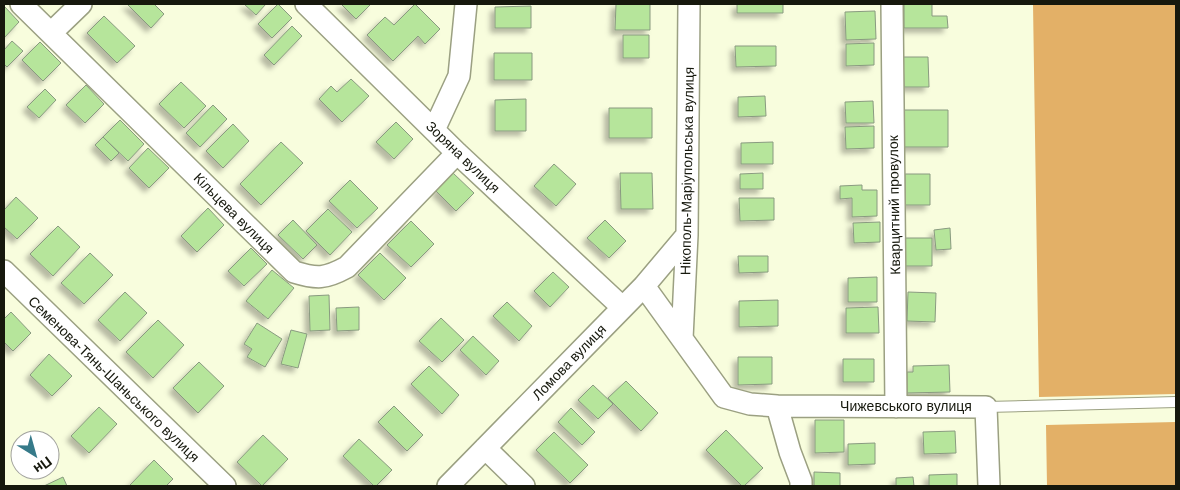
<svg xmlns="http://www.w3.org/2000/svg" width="1180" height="490" viewBox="0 0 1180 490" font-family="Arial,sans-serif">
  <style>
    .forest { fill: #e3b067 }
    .building { fill: #b6e59b; stroke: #899a80; filter: url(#shadow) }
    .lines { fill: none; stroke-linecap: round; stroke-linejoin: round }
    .service-casing { stroke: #9ba082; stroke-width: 12 }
    .minor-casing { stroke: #9ba082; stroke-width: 24 }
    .service { stroke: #fff; stroke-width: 10 }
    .minor { stroke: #fff; stroke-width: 21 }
    .labels { text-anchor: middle; stroke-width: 4; stroke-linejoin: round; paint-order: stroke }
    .street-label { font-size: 14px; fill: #16180d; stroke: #fff }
  </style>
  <defs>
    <filter id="shadow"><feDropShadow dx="-4.5" dy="4.5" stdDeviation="2.5" flood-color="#0004"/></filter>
  </defs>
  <rect width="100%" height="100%" fill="#f8fddd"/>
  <path class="forest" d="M1033 4H1176V394L1039 397Z
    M1176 422V486H1047L1046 425Z"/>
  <path class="building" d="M127 4H154L164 14 151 28Z
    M244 4H266L256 15Z
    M278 4 292 18 272 38 258 24Z
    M341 4H371L356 19Z
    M415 4 440 29 425 44 418 36 393 61 367 35 385 17 394 25Z
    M616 4H650V30H615Z
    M737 4H783V13H737Z
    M904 4H932V16H947L948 28H904Z
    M4 6 19 22 4 38Z
    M531 6V28H495V7Z
    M875 11 876 39 846 40 845 12Z
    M104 16 135 46 117 63 87 33Z
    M292 26 302 36 274 65 264 55Z
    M623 35H649V58H623Z
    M12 41 23 51 7 67 4 64V50Z
    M40 42 61 63 43 81 22 60Z
    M874 43V65L846 66V44Z
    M735 46H776V66L736 67Z
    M494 53H532V80H494Z
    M903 57H928L929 87H904Z
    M351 79 369 96 342 122 319 99 331 86 337 92Z
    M181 82 206 106 184 128 159 104Z
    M86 85 104 104 85 123 66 105Z
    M45 89 56 100 39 118 27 107Z
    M765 96 766 116 738 117V97Z
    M526 99V131H495V100Z
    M873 101 874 123H846L845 102Z
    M213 105 227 119 200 147 186 133Z
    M609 108H652V138H609Z
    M904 110H948V147H904Z
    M120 120 144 144 128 161 103 137Z
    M396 122 413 139 394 159 376 142Z
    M233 124 249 141 223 168 206 151Z
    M874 126V148L846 149 845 127Z
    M103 137 119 153 111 161 95 145Z
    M281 142 303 163 261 205 240 184Z
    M773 142V164H741V143Z
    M148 148 169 168 149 188 129 168Z
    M554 164 576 184 556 206 534 186Z
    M453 173 474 193 456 211 436 191Z
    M620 173H652L653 209H621Z
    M763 173V189H740V174Z
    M905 174H930V205H905Z
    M350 180 378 208 357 228 329 201Z
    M862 185V190H877V216L852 217V198L840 199V186Z
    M16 197 38 218 17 239 4 227V210Z
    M739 198H774V220L740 221Z
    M208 208 224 225 197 252 181 236Z
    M328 209 352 232 330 255 306 231Z
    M293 220 317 245 303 259 278 235Z
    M605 220 626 241 609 258 587 238Z
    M411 221 434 244 411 267 387 245Z
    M880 222V242L854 243 853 223Z
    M58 226 80 247 53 276 30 254Z
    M950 228 951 249 936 250 934 230Z
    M905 238H932V266H905Z
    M251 248 267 264 244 286 228 271Z
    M90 253 113 275 84 304 61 283Z
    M380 253 406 278 384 300 358 275Z
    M738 256H768V272L739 273Z
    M272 270 294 288 268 319 246 301Z
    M553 272 569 287 550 307 534 291Z
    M877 277V302H848V278Z
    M125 292 147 313 120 341 98 320Z
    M908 292 936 293 935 322 907 321Z
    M329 295 330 330 310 331 309 296Z
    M778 300V326L739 327V301Z
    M507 302 532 326 519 341 493 316Z
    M359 307V330L337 331 336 308Z
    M878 307 879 333H846V308Z
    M11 312 31 333 13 351 4 342V319Z
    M441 318 464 340 442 362 419 341Z
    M158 320 184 345 153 378 126 352Z
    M257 323 282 339 265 367 247 357 252 349 244 344Z
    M291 330 307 334 298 368 281 364Z
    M473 336 499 361 486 375 460 350Z
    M49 354 72 376 52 396 30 375Z
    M738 357H772V384L738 385Z
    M843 359H874V382H843Z
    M199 362 224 386 198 413 173 388Z
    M949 365 950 392 907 393V372H913V366Z
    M429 366 459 395 442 414 411 384Z
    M626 381 658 413 641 431 608 398Z
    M593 385 613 404 598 419 578 400Z
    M394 406 423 435 407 451 378 422Z
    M99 407 117 424 89 453 71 436Z
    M571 408 595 432 582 445 558 422Z
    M815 420H844V452L815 453Z
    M726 430 763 468 744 486H742L706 450Z
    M955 431 956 453 924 454 923 432Z
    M554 432 588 465 570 483 536 450Z
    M263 435 288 459 262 486 237 462Z
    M359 439 392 470 376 486H374L343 456Z
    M875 443V464L848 465V444Z
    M154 460 173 479 166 486H131L130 485Z
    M814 472 840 473V486H814Z
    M957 474V486H929V475Z
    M63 477 67 486H44Z
    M913 477 914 486H896V478Z"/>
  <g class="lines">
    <defs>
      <path id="service" d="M986 407 1176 402"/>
      <path id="minor" d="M21 4 294 272C317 279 325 279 347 267L457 153
        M306 4 457 153 622 307
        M892 4 896 407
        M51 33 81 4
        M434 130 459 76 466 4
        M4 271 225 486
        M644 286 724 397 750 404 777 406 790 452 801 481V486
        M682 339 687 235 689 4
        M777 406 986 407 989 486
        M485 448 524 486
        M448 486 644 286 687 235"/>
    </defs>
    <use href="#service" class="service-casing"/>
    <use href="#minor" class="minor-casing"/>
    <use href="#service" class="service"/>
    <use href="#minor" class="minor"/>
  </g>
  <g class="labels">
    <g class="street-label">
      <text transform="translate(463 157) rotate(44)" y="5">Зоряна вулиця</text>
      <text transform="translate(687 171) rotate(-89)" y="5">Нікополь-Маріупольська вулиця</text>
      <text transform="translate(894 205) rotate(-91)" y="5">Кварцитний провулок</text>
      <text transform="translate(234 213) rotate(45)" y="5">Кільцева вулиця</text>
      <text transform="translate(569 362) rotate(-46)" y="5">Ломова вулиця</text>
      <text transform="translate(114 379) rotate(44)" y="5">Семенова-Тянь-Шаньського вулиця</text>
      <text x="906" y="411">Чижевського вулиця</text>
    </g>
  </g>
  <rect width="1180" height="490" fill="none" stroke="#16180d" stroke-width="10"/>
  <g transform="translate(35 455) rotate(143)"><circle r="24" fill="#ffffff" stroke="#a2a39e"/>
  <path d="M0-4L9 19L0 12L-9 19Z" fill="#367a89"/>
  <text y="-8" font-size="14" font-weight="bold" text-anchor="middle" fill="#16180d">Пн</text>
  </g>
</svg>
